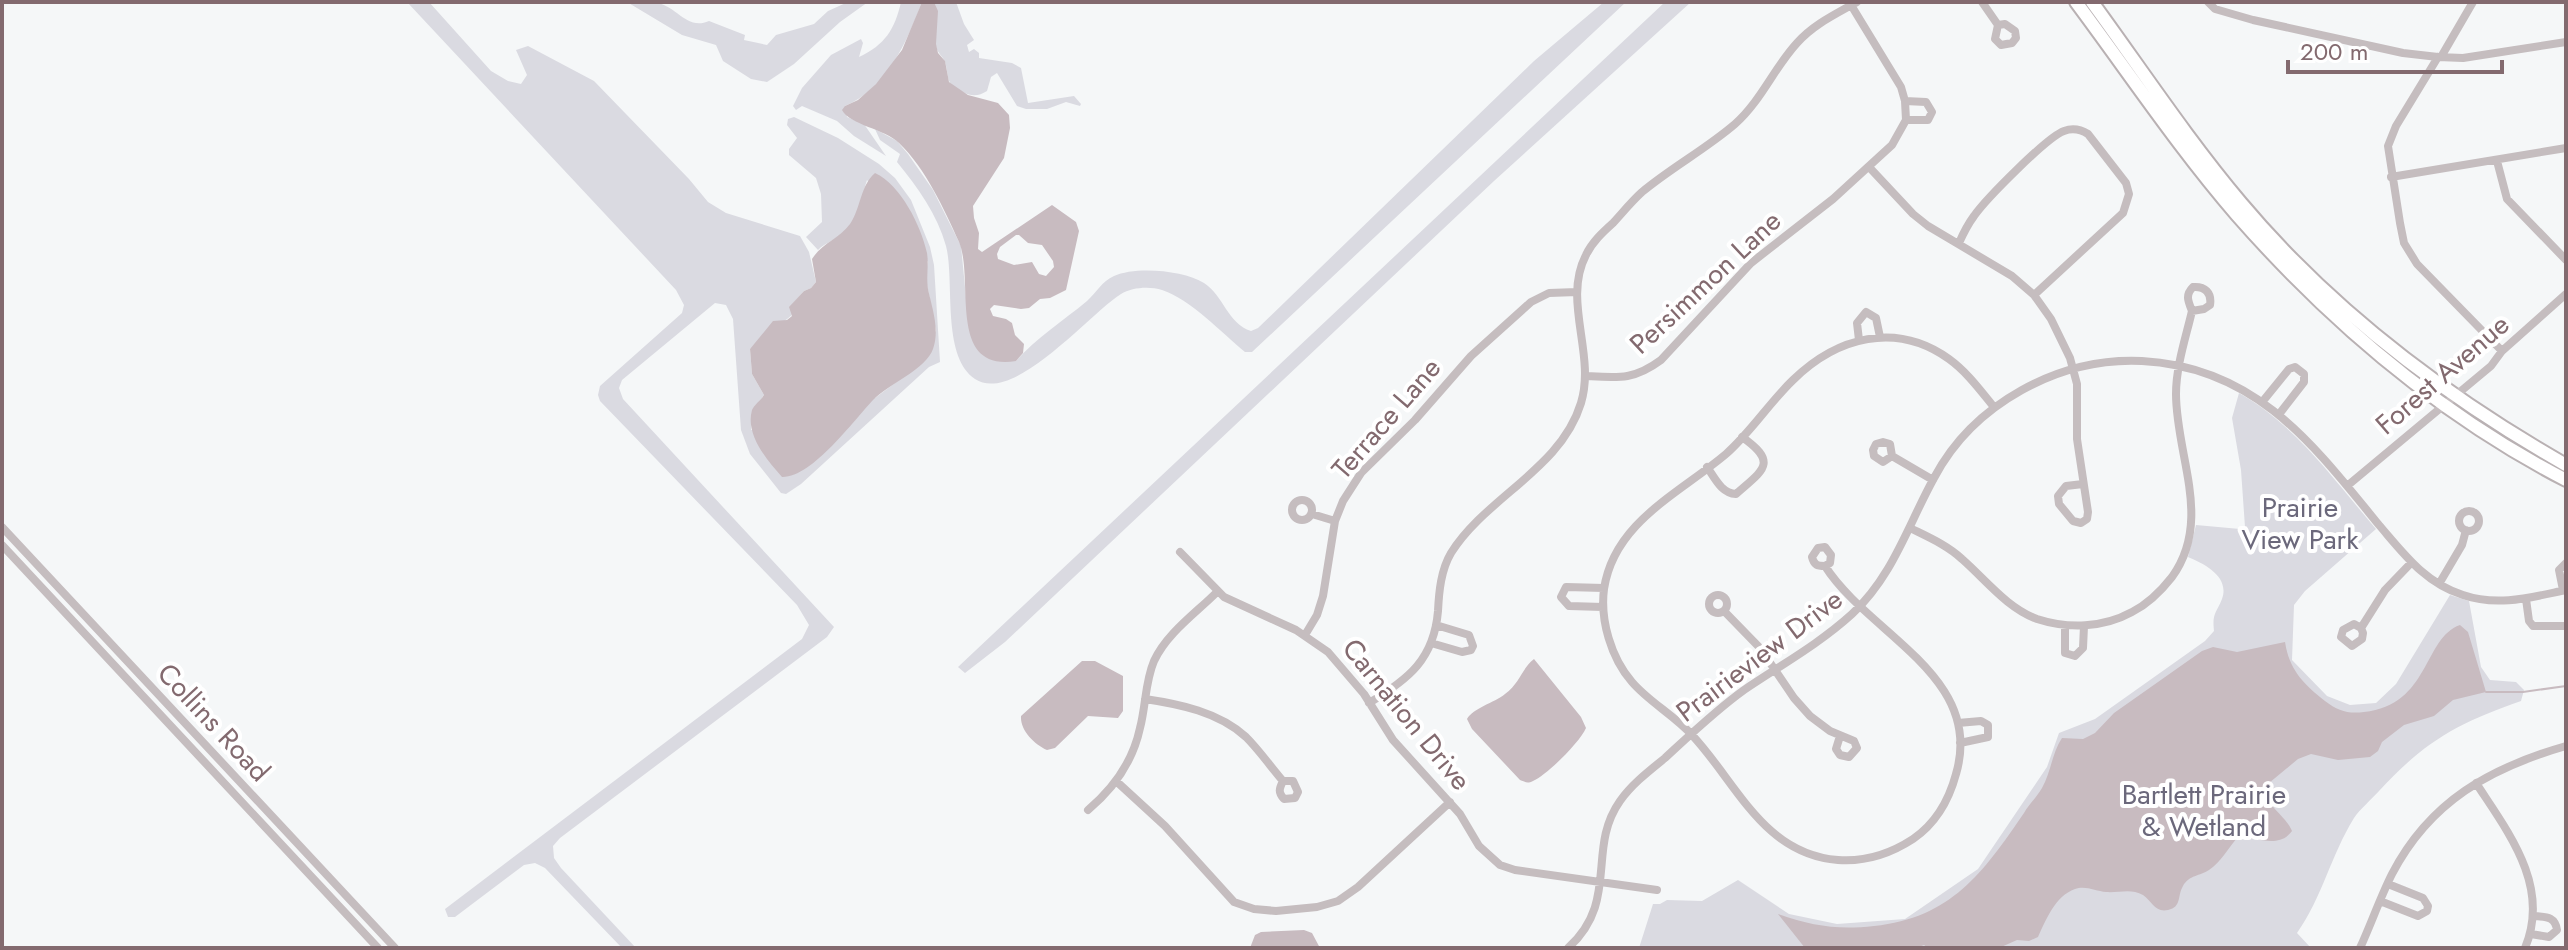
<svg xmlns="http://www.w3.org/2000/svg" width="2568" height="950" viewBox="0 0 2568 950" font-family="Jost,sans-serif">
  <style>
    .green { fill: #dadae1 }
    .water { fill: #c8bbc0; fill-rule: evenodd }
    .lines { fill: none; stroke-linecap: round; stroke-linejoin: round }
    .stream { stroke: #c8bbc0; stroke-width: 2 }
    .primary-casing { stroke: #b9b1b3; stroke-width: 16 }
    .street { stroke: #c5bdbf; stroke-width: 8 }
    .primary { stroke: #fff; stroke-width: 12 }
    .labels { text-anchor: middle; stroke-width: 8; stroke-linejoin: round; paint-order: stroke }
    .street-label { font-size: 28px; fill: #836a6f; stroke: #fff }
    .park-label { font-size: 28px; fill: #6b687b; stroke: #fff }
  </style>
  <rect width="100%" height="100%" fill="#f5f7f8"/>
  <path class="green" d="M407 2H429L491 71 508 81 521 84 527 75 516 50 528 46 594 81 689 179 708 202 726 213 800 236 809 252 816 282 811 288 804 291 790 307 792 315 750 349 752 374 764 395 753 410 751 430 875 398 903 377 936 331 925 274 928 262 867 180C861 199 858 222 841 235 833 241 825 243 818 250L806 237 822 222 821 194 816 178 789 155V149L797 138 787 125 788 119 794 117 838 138 879 164 895 178 911 200 930 247 934 265 940 362 929 367 801 484 786 494 781 493 750 454 741 430 733 319 726 305 715 303 622 380 619 388 623 399 834 627 827 637 560 838 553 846 554 858 561 868 636 948H622L545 868 535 863 524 865 455 917H448L445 909 802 639 809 625 797 605 600 401 598 395 600 386 682 313 684 305 676 290Z
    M627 2C636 2 646 1 654 2 677 5 686 31 709 21L745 35 744 40 767 45 776 35 814 24 828 11 848 2H868L840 22 794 64 767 82 751 79 723 61 716 45 682 35Z
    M901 2H922C907 42 886 89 845 106L847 117 864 124 886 156 854 136 837 121 802 106 796 110 793 106 802 88 831 55 861 39 863 43 859 57C885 45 895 29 901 2Z
    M934 2H956L964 24 974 40 967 45 969 52 974 49 979 53V58L1012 63 1021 68 1028 103 1074 96 1081 104 1080 106 1066 102 1047 109H1026L1017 106 997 73 991 77 987 91C979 96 972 97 963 92 944 83 950 79 945 62 943 56 937 53 936 46 934 31 940 16 934 2Z
    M1604 2H1626L1252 352H1245C1222 333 1190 299 1162 290 1150 286 1132 287 1121 294 1090 313 1014 405 975 379 941 356 955 281 946 246 937 214 918 188 897 162L900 154 880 140 875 129 897 141 908 154 933 190 961 246 969 328 1016 361C1036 338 1063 321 1087 301 1096 293 1102 281 1114 276 1135 266 1184 270 1204 283 1223 295 1228 324 1251 331L1258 328 1534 61Z
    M1665 2H1691L1494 181 1005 642 965 673 958 667Z
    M2239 393C2296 425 2334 480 2376 529L2305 591 2294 605 2292 660 2327 696 2350 705 2376 703 2396 684 2450 595 2469 601 2481 667 2490 680 2516 682 2524 690 2521 701C2458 723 2425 741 2379 791 2371 800 2361 808 2354 818 2331 855 2322 898 2297 933L2311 948H1639L1653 904H1660L1667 900 1702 901 1738 880 1789 914 1837 924 1905 919 1978 869 2047 767 2059 733 2095 719 2205 641 2214 631C2212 613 2216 614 2222 599 2230 577 2205 564 2188 557L2196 525 2240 529 2245 527 2241 470 2232 418Z"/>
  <path class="water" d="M922 2H934L938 11 936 44 938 53 945 61 949 82 968 95 998 103 1009 115 1010 128 1004 158 973 206 974 218 979 233 978 249 982 252 1052 205 1076 222 1079 231 1066 290 1050 298 1040 299 1029 308 1021 309 994 305 990 309 993 316 1006 319 1012 323 1015 335 1024 344 1023 353 1016 361C946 372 975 280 959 242 944 209 926 169 899 143 885 129 850 125 842 110L845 106 858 100 876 84 902 50ZM1016 235H1019L1028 243 1042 245 1053 261 1054 267 1046 276 1039 274 1032 262 1014 265 998 259 997 254 1000 247Z
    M875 173C901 185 921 226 927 253 929 265 926 276 928 289 932 308 940 329 933 349 926 369 889 384 873 400 854 420 812 478 782 477 767 460 745 435 752 410 754 405 761 400 764 395L752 374 750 349 773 321 787 320 792 316 789 307 804 291 811 288 816 282 812 259C822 243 839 239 850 224 861 208 860 186 875 173Z
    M2460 625 2468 632 2486 692 2453 700 2434 716 2404 725 2382 742 2378 751 2370 757 2338 760 2311 754 2298 759 2269 783 2265 794C2272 810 2286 817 2292 831 2279 849 2257 837 2238 837 2228 848 2221 862 2209 870 2200 876 2189 875 2183 886 2177 896 2182 907 2168 910 2155 913 2152 901 2143 895 2131 888 2119 893 2106 892 2096 891 2085 885 2075 889 2055 896 2046 920 2038 937L2029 941 2017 940 1999 948H1928L1924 945 1916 948H1805L1778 914C1813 926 1837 930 1874 926 1951 918 1983 873 2024 813 2029 804 2037 797 2042 788 2051 772 2052 753 2062 738L2083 739 2095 733 2114 713 2202 651 2213 647 2237 652 2285 642C2289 669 2303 684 2325 701 2338 711 2348 714 2364 712 2430 705 2423 638 2460 625Z
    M1534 659 1581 717 1586 728C1580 742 1547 775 1533 781 1527 784 1526 782 1520 780L1472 729 1467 719C1473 708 1494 703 1505 694 1520 683 1522 668 1534 659Z
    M1082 661H1095L1123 676V711L1118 718 1088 716 1055 748 1047 750C1034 744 1020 730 1021 716Z
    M1304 930 1312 933 1320 948H1250L1255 935 1261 932Z"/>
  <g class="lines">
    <path class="stream" d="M2486 692H2523L2566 686"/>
    <defs>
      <path id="primary" d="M2076 2C2129 73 2179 148 2237 215 2330 321 2441 415 2566 480
        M2092 2C2141 69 2187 139 2241 203 2331 310 2445 396 2566 465"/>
    </defs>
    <use href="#primary" class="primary-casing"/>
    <path class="street" d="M1982 2 1998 25 1995 39 2001 45 2012 43 2016 38 2015 31 2005 24 1998 25
      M2208 2 2215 9 2253 20 2403 53 2438 57 2463 58 2566 42
      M2438 57 2396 126 2388 146 2400 223 2404 243 2417 264 2502 351
      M2441 57 2473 2
      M1905 101 1926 102 1932 112 1928 120H1906
      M2497 161 2507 199 2566 260
      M1869 167 1913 214 1928 226 2012 276 2034 295 2051 319 2070 358 2077 384V439L2088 512 2087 519 2081 523 2073 521 2059 504 2058 496 2066 486 2083 484
      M2391 177 2566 148
      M1959 243C1963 234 1968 224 1974 216 1986 199 2047 137 2064 131 2072 128 2080 129 2088 134L2126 183 2129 194 2123 213 2034 295
      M1859 340 1857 323 1866 312 1876 318 1880 337
      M1587 376C1619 378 1634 380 1661 360L1751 263 1833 199 1892 145 1906 120 1905 101 1901 87 1851 5
      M2263 401 2289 369 2295 367 2304 374V382L2280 413
      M1892 456 1883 462 1874 456 1873 450 1876 444 1883 442 1890 444 1892 456 1933 480
      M1707 467C1715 478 1721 493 1736 494 1763 470 1779 463 1742 437
      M2347 486 2491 366 2502 351 2566 294
      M1292 510a10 10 0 1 1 20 0a10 10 0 1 1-20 0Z
      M2459 521a10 10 0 1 1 20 0a10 10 0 1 1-20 0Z
      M1312 514 1335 521
      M2 527 395 948
      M1910 528C1928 537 1947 545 1962 559 1986 580 2007 608 2037 619 2068 629 2103 628 2132 612 2148 604 2161 591 2172 577 2213 520 2176 456 2176 394 2176 366 2186 337 2192 311 2188 301 2185 295 2193 287 2205 286 2212 293 2210 305L2204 309 2192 311
      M2 545 378 948
      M1180 552 1224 597 1296 630 1328 652 1364 694 1393 740 1460 814 1479 846 1500 865 1515 870 1657 890
      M1825 566 1830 563 1831 555 1825 547 1818 548 1812 557C1814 565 1817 566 1825 566 1868 634 1985 676 1956 774 1949 800 1935 824 1913 839 1890 854 1865 862 1838 860 1763 854 1737 783 1692 735 1674 715 1649 702 1632 682 1611 658 1600 620 1604 589 1614 522 1680 493 1726 454 1751 432 1769 403 1793 380 1837 337 1896 321 1949 359 1967 372 1980 390 1994 407
      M2439 584 2462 545 2466 530
      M2563 590 2559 570 2566 563
      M1709 604a9 9 0 1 1 18 0a9 9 0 1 1-18 0Z
      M2526 599 2529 621 2533 626H2566
      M1603 607 1569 606 1561 597 1566 587 1604 588
      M1724 611 1760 648 1794 698 1810 716 1830 731 1854 741 1857 748 1849 757 1840 755 1836 749 1840 736
      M2065 625V653L2075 656 2083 648 2084 626
      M2361 628 2354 624 2343 630 2341 637 2352 646 2362 639 2363 633 2361 628 2385 590 2411 563
      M1305 635 1317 615 1323 596 1335 521 1343 501 1361 473 1415 420 1471 356 1531 302 1549 293 1577 292
      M1431 643 1462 652 1471 650 1473 646 1469 635 1436 625
      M1145 699C1179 704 1219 712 1246 737 1259 750 1271 767 1283 781H1293L1298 792 1295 798 1284 799C1278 792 1279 789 1283 781
      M1369 703C1409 679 1434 659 1438 611 1439 591 1441 570 1451 553 1486 497 1561 469 1581 403 1596 354 1562 301 1586 255 1592 242 1603 232 1613 223 1623 212 1632 201 1642 192 1672 167 1706 149 1735 124 1761 101 1774 68 1797 43 1814 24 1836 14 1857 2
      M1958 723 1981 721 1988 725V737L1960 743
      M1116 781 1165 826 1234 902 1254 909 1276 911 1317 907 1338 901 1358 887 1450 802
      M2476 783C2508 832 2551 886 2525 948
      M1088 810C1114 788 1133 761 1140 728 1146 705 1145 682 1154 661 1167 633 1196 613 1217 592
      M2380 901 2418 916 2427 911 2428 906 2423 898 2388 884
      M2531 934 2549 937 2557 930C2555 916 2546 917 2534 916
      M1568 948C1620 901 1586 849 1620 801 1632 784 1649 771 1665 758 1690 735 1716 710 1744 690 1781 665 1819 644 1852 614 1893 576 1908 525 1934 478 1973 404 2059 357 2142 361 2256 367 2313 444 2379 525 2404 554 2425 583 2463 595 2498 607 2532 597 2566 590
      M2360 948C2371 924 2380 898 2392 874 2430 801 2490 768 2566 746"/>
    <use href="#primary" class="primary"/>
  </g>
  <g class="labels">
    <g class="street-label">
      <text transform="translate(1705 282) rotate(-43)" y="10">Persimmon Lane</text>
      <text transform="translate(2442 374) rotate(-41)" y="10">Forest Avenue</text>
      <text transform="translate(1386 418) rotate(-49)" y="10">Terrace Lane</text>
      <text transform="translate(1759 655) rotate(-37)" y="10">Prairieview Drive</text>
      <text transform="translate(1407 714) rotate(51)" y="10">Carnation Drive</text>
      <text transform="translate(214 722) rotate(47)" y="10">Collins Road</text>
    </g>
    <g class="park-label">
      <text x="2300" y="517">Prairie<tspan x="2300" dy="32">View Park</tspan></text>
      <text x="2204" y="804">Bartlett Prairie<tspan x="2204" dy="32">&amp; Wetland</tspan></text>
    </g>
  </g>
  <rect width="2568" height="950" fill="none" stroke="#836a6f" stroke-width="8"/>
  <path d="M2288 60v12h214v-12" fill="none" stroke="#836a6f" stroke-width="4"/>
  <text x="2300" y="60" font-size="24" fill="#836a6f" stroke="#ffffff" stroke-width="6" paint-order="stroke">200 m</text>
</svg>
